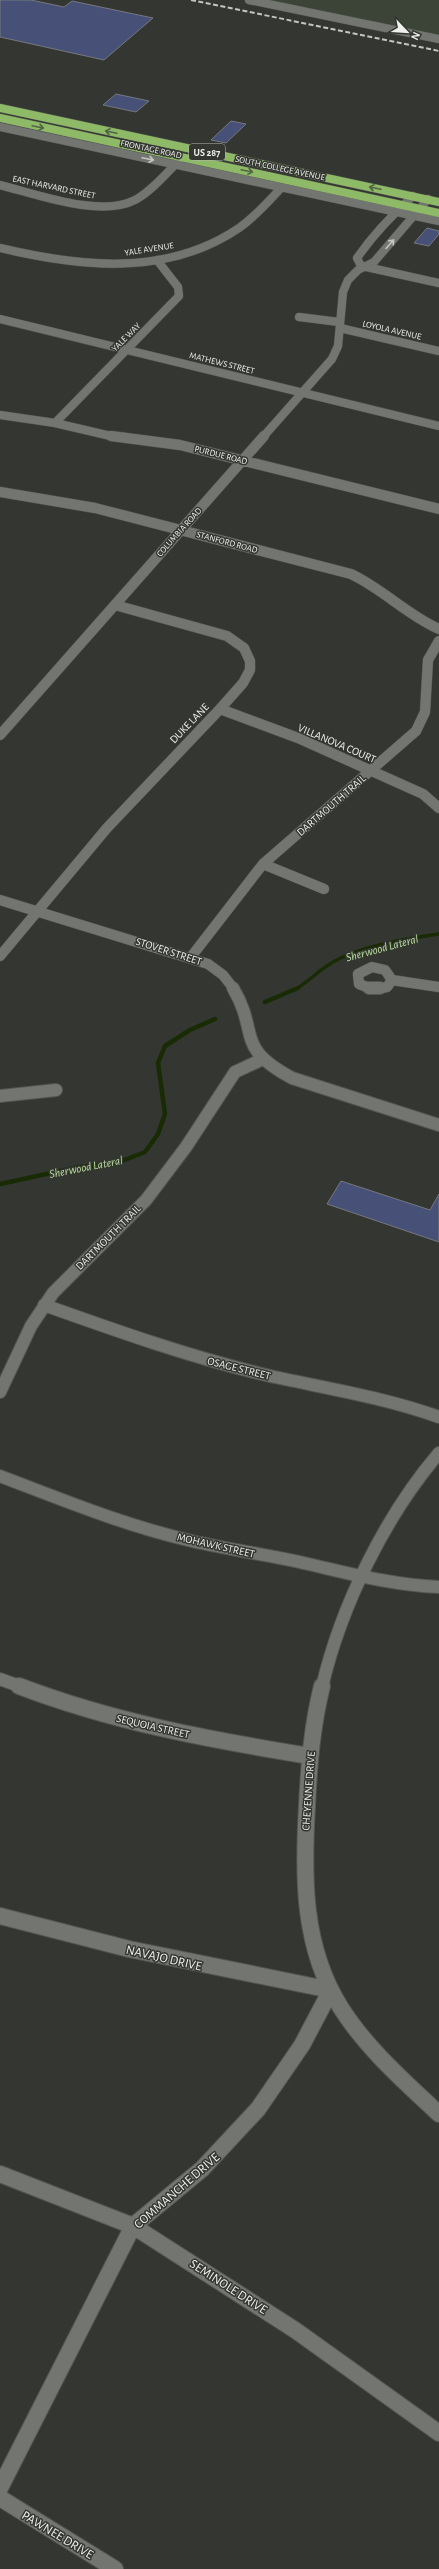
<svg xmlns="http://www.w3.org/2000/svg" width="439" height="2569" viewBox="0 0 439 2569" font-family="'Alegreya Sans',sans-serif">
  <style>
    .built { fill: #3c4337 }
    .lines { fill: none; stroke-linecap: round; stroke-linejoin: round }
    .stream-far1 { stroke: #192b04; stroke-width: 3.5 }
    .stream { stroke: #192b04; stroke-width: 4.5 }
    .building { fill: #475077; stroke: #76787f }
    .street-far3-casing { stroke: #535550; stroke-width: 9 }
    .street-far2-casing { stroke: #535550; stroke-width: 11 }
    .street-far1-casing { stroke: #535550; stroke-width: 14 }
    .street-casing { stroke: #535550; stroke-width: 18 }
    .highway-casing { stroke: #535550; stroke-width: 9 }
    .street-far3 { stroke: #737670; stroke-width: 8 }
    .street-far2 { stroke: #737670; stroke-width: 10 }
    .street-far1 { stroke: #737670; stroke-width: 12 }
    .street { stroke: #737670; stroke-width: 16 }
    .highway { stroke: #8eba67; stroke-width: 8 }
    .rail { stroke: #c3c5c1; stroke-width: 2; stroke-dasharray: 5 2.5; stroke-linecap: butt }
    .oneway { stroke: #546544 }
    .oneway2 { stroke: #c3c5c1 }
    .labels { text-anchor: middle; stroke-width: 3; stroke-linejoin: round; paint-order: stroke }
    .far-street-label { font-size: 9px; fill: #eef0ec; stroke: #343731 }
    .shield { fill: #343731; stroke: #b6b8b4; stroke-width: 1 }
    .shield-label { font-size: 10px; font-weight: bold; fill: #eef0ec }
    .street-label { font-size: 11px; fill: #eef0ec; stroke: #343731 }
    .water-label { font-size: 12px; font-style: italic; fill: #bbdf9d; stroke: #343731 }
    .near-street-label { font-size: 13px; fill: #eef0ec; stroke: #343731 }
  </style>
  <rect width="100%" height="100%" fill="#343731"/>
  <path class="built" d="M261 0H439V36Z"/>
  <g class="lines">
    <path class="stream-far1" d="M296 989C308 982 318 971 330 964 358 946 406 939 439 934"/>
    <path class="stream" d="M265 1002 298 988
      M0 1184 79 1167 117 1163 145 1152 158 1134 165 1114 158 1063 165 1046 190 1030 215 1019"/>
  </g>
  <path class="building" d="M0 0H31L64 7 72 1 153 18 104 60 0 37Z
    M116 94 149 101 136 112 103 105Z
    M231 121 246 124 226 143 211 140Z
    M427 228 439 231V234L429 246 414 243Z
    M341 1181 430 1210 439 1194V1242L327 1204Z"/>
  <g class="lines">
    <defs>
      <path id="street-far3" d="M249 0 439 39
        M0 127 439 221
        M0 185C36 194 100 218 135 200 152 191 165 174 179 161
        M0 248C80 267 167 277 239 228 255 217 268 202 281 188
        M361 266 357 258C373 235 392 215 413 196
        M362 266 439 283
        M299 317 339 322
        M0 319 439 426
        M340 328 439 351
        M0 415 55 423 115 437
        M55 423 179 296 178 287 157 260
        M263 437 332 359 338 346 343 292 348 280 358 270 374 262 428 199"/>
      <path id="street-far2" d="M111 436 180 445 439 509
        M0 492 95 508 351 574C383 589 407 615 439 629
        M220 709 298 738 423 794 439 808
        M0 735 264 436
        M263 864 324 889
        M0 900 208 964 223 975 234 989
        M0 956 107 828 220 709 243 683 250 670V661L244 648 227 636 115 605
        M191 957 263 864 416 731 425 712 428 660 439 641
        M392 980 439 987
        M372 989 359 984 358 974 372 967 385 970 392 980 387 987 376 989"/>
      <path id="street-far1" d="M233 988C260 1034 234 1047 292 1078L439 1125
        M369 988H380
        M0 1096 56 1090
        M44 1305C117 1331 190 1357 266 1375 324 1388 383 1397 439 1417
        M0 1392 31 1326 53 1293 146 1200 186 1147 235 1072 263 1059
        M0 1476C63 1500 126 1526 192 1541 231 1550 270 1555 308 1564 352 1574 393 1585 439 1587
        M0 1679 22 1687
        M322 1687C341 1606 385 1516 439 1453"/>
      <path id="street" d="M19 1686C113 1722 211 1740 310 1756
        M322 1686C312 1726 309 1765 307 1806 303 1875 302 1947 341 2008 367 2049 404 2081 439 2114
        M0 1916 129 1949 331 1990 302 2045 258 2109 202 2169 133 2226 0 2488
        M0 2174 133 2226 295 2330 439 2433
        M0 2498 115 2569"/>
      <path id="highway" d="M0 108 439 202
        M0 118 439 213"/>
    </defs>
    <use href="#street-far3" class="street-far3-casing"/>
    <use href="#street-far2" class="street-far2-casing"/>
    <use href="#street-far1" class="street-far1-casing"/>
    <use href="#street" class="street-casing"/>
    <use href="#highway" class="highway-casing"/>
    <use href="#street-far3" class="street-far3"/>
    <use href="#street-far2" class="street-far2"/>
    <use href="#street-far1" class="street-far1"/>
    <use href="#street" class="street"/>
    <use href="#highway" class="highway"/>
    <path class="rail" d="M191 0 439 51"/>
  </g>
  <defs><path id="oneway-shaft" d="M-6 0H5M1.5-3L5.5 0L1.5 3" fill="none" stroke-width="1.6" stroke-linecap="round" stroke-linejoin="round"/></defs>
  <g class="oneway">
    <use href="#oneway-shaft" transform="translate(38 127) rotate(12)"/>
    <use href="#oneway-shaft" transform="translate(111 132) rotate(-168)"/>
    <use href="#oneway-shaft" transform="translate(247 171) rotate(12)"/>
    <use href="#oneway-shaft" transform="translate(375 188) rotate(-168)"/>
  </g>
  <g class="oneway2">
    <use href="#oneway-shaft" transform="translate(148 159) rotate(12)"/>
    <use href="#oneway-shaft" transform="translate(390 244) rotate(-48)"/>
  </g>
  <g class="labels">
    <g class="far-street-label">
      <text transform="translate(151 149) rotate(12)" y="3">FRONTAGE ROAD</text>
      <text transform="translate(280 168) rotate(12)" y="3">SOUTH COLLEGE AVENUE</text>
      <text transform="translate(54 187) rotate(12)" y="3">EAST HARVARD STREET</text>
      <text transform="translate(149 249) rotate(-9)" y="3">YALE AVENUE</text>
      <text transform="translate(392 330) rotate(13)" y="3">LOYOLA AVENUE</text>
      <text transform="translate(126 337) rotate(-45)" y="3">YALE WAY</text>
      <text transform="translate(222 363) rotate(14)" y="3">MATHEWS STREET</text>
      <text transform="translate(221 455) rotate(14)" y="3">PURDUE ROAD</text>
      <text transform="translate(179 532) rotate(-48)" y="3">COLUMBIA ROAD</text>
      <text transform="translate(227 542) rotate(15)" y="3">STANFORD ROAD</text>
    </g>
    <rect class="shield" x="189" y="144" width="36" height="16" rx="3"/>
    <g class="shield-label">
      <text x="207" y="156">US 287</text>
    </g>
    <g class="street-label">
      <text transform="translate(189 723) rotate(-46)" y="4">DUKE LANE</text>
      <text transform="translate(337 743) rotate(23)" y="4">VILLANOVA COURT</text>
      <text transform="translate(331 805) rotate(-41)" y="4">DARTMOUTH TRAIL</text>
      <text transform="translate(169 951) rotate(18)" y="4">STOVER STREET</text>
      <text transform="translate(108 1237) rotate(-45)" y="4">DARTMOUTH TRAIL</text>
      <text transform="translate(239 1368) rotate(14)" y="4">OSAGE STREET</text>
      <text transform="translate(216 1545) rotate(13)" y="4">MOHAWK STREET</text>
      <text transform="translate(153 1726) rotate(13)" y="4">SEQUOIA STREET</text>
      <text transform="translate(308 1791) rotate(-86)" y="4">CHEYENNE DRIVE</text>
    </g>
    <g class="water-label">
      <text transform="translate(382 948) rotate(-15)" y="4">Sherwood Lateral</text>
      <text transform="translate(86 1167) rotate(-11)" y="4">Sherwood Lateral</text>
    </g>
    <g class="near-street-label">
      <text transform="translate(164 1957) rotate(13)" y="5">NAVAJO DRIVE</text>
      <text transform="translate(176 2190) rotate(-41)" y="5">COMMANCHE DRIVE</text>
      <text transform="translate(229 2286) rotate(33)" y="5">SEMINOLE DRIVE</text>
      <text transform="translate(58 2534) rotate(31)" y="5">PAWNEE DRIVE</text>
    </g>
  </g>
  <g transform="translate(407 32) rotate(115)" stroke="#343731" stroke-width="3" paint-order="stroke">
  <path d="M0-3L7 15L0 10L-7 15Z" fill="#eef0ec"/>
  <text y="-6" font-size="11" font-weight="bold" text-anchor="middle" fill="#eef0ec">N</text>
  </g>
</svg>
